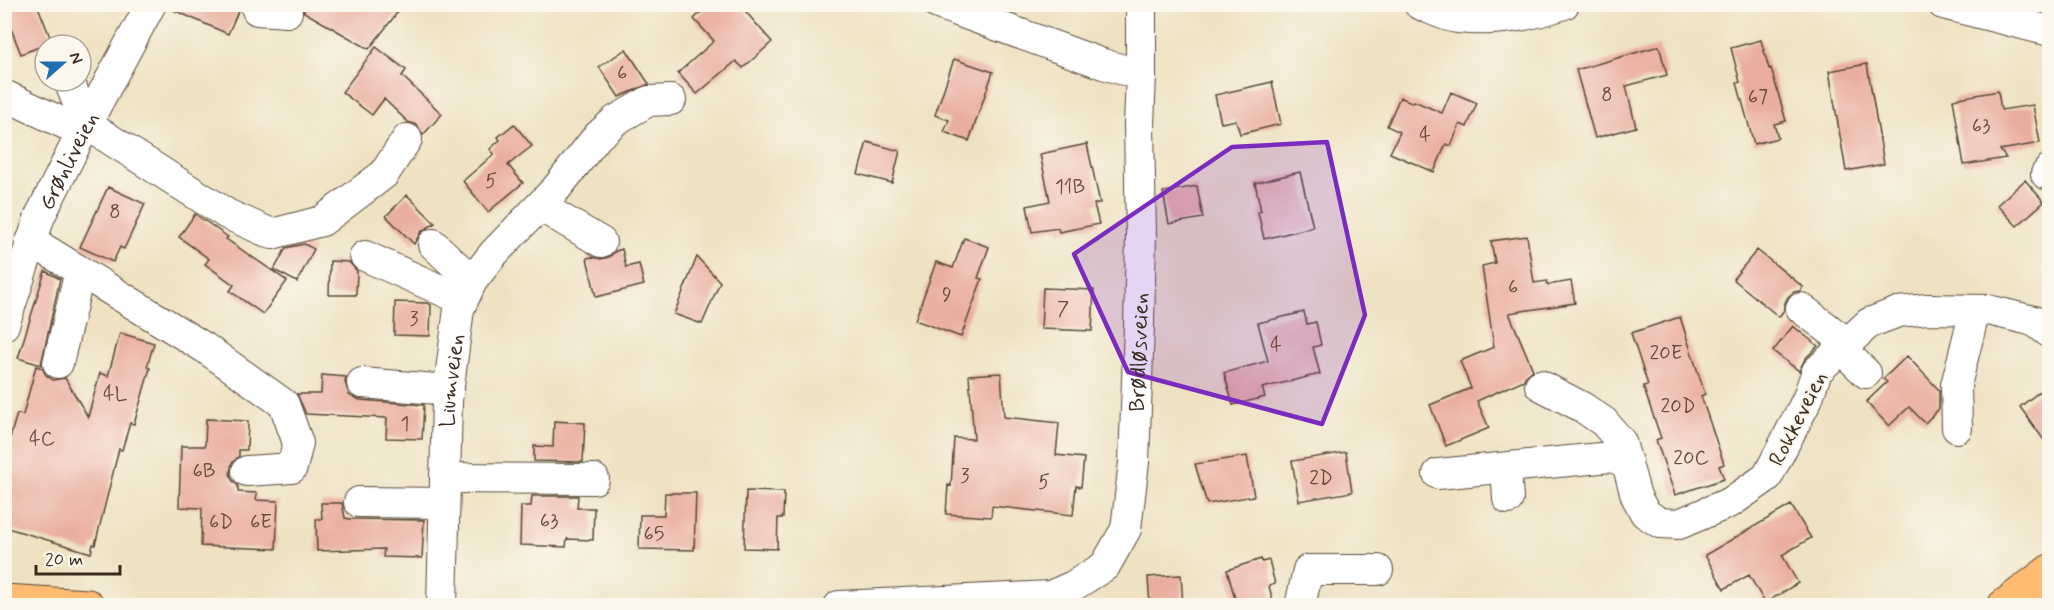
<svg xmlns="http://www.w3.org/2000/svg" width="2054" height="610" viewBox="0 0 2054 610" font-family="Mynerve,sans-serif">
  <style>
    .green { fill: #b2c467; stroke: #767742; stroke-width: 1.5 }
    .building { fill: #eaaea0 }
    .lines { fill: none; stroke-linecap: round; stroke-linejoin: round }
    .minor-casing { stroke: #564637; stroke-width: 32 }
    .major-casing { stroke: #564637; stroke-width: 35 }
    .minor { stroke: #fff; stroke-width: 30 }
    .major { stroke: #febb71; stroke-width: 33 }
    .marked { fill: #7b2cbf; fill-opacity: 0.2; stroke: #7b2cbf; stroke-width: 4.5; stroke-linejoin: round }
    .labels { text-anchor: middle; stroke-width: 4.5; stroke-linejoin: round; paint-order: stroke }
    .number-label { font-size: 20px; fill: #674b3e }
    .street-label { font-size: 22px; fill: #3b2a1e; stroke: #fbf7ec }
  </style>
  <rect width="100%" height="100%" fill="#fbf7ec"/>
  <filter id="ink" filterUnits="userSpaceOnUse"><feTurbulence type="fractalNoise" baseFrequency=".0167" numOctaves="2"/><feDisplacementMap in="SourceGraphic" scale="12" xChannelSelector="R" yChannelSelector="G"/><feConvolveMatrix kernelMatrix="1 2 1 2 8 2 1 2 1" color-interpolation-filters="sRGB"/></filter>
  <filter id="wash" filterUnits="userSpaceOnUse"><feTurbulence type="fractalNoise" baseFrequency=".008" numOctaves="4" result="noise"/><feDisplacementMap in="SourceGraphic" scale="24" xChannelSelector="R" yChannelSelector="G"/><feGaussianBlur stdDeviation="1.35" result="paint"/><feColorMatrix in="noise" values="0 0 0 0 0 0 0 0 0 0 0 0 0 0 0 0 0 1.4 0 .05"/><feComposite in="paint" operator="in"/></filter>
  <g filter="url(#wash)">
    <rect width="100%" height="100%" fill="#efe2c3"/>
    <path class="green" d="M1997 5H2049V18Z"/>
    <g id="blocks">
      <path class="building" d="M4 4H37L52 42 21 54 4 11Z
        M168 4H238L239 9 228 34 167 7Z
        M302 4H404L369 49 304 12Z
        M709 4H739L772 42 743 68 736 61 697 94 678 73 714 41 694 19Z
        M1761 40 1769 69 1771 68 1786 121 1774 124 1778 138 1754 144 1737 83 1740 82 1731 48Z
        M1659 46 1667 75 1626 86 1636 127 1595 138 1576 70Z
        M376 47 406 70 402 76 442 114 423 135 417 125 408 122 384 99 372 115 342 92Z
        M626 49 649 84 619 97 599 67Z
        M954 59 993 72 969 141 944 132 949 120 935 115Z
        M1867 64 1884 164 1846 171 1829 71Z
        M1272 82 1281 124 1240 134 1236 120 1221 123 1215 95Z
        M1998 91 2001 110 2033 105 2040 143 2000 150 2006 158 1964 165 1953 99Z
        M1451 92 1477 103 1467 127 1460 124 1451 146 1446 144 1434 172 1390 153 1400 132 1387 126 1400 97 1413 103 1414 101 1442 113Z
        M514 124 532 146 508 165 523 183 488 212 463 181 494 154 490 149 500 140 498 137Z
        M867 142 900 151 892 183 858 174Z
        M1087 144 1100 203 1094 204 1099 224 1059 232 1058 228 1032 232 1027 206 1050 201 1040 154Z
        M1300 172 1313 227 1264 239 1258 212 1261 211 1255 183Z
        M2025 180 2044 202 2017 226 1997 205Z
        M1197 186 1203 218 1169 224 1163 192Z
        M108 187 145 204 124 249 120 247 113 262 80 247Z
        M407 195 435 223 421 232 414 244 386 216Z
        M195 214 228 237 226 239 287 281 263 314 230 291 234 285 205 264 209 259 179 237Z
        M1527 236 1534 283 1547 281V285L1571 281 1575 303 1509 313 1533 370 1525 377 1524 380 1477 401 1489 428 1446 446 1430 405 1471 388 1460 361 1494 347 1482 266 1495 263 1491 241Z
        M964 238 989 247 978 278 982 279 961 337 915 320 936 262 953 268Z
        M304 244 314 249 297 282 274 270 286 248Z
        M622 249 626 267 639 264 644 285 596 297 587 258 592 257 601 259 609 257 616 251Z
        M1757 250 1803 287 1800 291 1794 292 1788 297 1784 305V310L1779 317 1733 279Z
        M697 257 720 282 702 324 674 314Z
        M330 261 349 262 357 271 356 295H329Z
        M45 271 60 279 41 365 18 358Z
        M1043 288 1094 290 1092 331 1041 329Z
        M395 302 427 303 431 305 430 336 394 335Z
        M1304 312 1307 324 1316 322 1321 345 1313 347 1320 374 1262 388 1265 397 1233 405 1224 373 1268 361 1258 323Z
        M1680 317 1705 394 1701 396 1724 464 1719 466 1724 479 1675 495 1656 440 1661 438 1643 386 1648 385 1631 333Z
        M1793 326 1818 346 1805 359 1799 371 1773 351Z
        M120 333 154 343 147 367 150 368 134 424 130 423 122 450 119 449 95 545 93 544 91 553 4 527V443L8 444 17 414 23 415 36 366 42 368 46 375 53 380 65 378 88 417 100 373 108 376Z
        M1907 356 1939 390V409L1925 423 1909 407 1889 426 1866 402 1887 382 1883 379Z
        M1001 373 1004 417 1059 423 1056 455 1084 458 1081 487 1076 486 1073 515 992 506 991 517 946 514 948 485 951 486 954 438 974 439 969 375Z
        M322 375 346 377 345 382 349 395 360 400 424 405 422 439 386 438 387 418 306 414 297 394H321Z
        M2049 384V447L2020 407Z
        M206 419 248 421 247 450H239V456L232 463 230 473 232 480 238 486V492L257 493 256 500 278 501 276 549 201 546 202 508 179 507 181 446H205Z
        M554 421 585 423 583 462 534 461V446L553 447Z
        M1346 452 1352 492 1299 501 1292 461Z
        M1247 456 1254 496 1207 504 1195 464Z
        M746 491 784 492 783 518H778L777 549 744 548Z
        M665 493H696L694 550 639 549 640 515H664Z
        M532 496H578L577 508H594L593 540 567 539 566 547 520 545 521 506H531Z
        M321 503H342L345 518 350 519 424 520 422 558 383 557 384 549 317 551 316 519H322Z
        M1791 505 1811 538 1782 555 1798 583 1765 603 1749 575 1724 589 1705 555Z
        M1261 559 1262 562 1269 560 1275 584 1269 586 1274 606H1237L1227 570Z
        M1181 575 1183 606H1150L1148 577Z"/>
    </g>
  </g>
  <g filter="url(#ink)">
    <use href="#blocks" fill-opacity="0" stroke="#564637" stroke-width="1.5"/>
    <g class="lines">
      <defs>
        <g id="minor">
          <path d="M255 4 257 10 287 12"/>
          <path d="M1419 4C1431 9 1446 17 1458 18 1494 22 1530 16 1564 4"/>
          <path d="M1943 4 2050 31"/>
          <path d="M1141 75V4"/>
          <path d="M69 81 86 124 227 214 272 234 322 221 384 174 407 139"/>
          <path d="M4 95 82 132"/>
          <path d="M2046 174 2050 169"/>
          <path d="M540 206 601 242"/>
          <path d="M31 241 205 348 284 404 298 443 292 468 247 471"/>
          <path d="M433 244 472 281"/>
          <path d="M365 256 463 300"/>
          <path d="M1801 308 1847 343"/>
          <path id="s1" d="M4 325 40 216 82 132 151 4"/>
          <path d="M1841 349 1866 373"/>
          <path d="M58 363 80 271"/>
          <path d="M362 383 449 390"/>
          <path d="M1540 385 1582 407 1604 422 1621 442 1636 496 1645 513 1660 523 1679 524 1731 502 1767 477 1807 400 1817 371 1869 323 1898 312 1927 309 1988 310 2034 321 2050 333"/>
          <path d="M1957 428 1956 385 1975 310"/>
          <path d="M1506 468 1508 499"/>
          <path d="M1438 474 1610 457 1627 462"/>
          <path d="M445 478 594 479"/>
          <path d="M359 502 444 503"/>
          <path id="s2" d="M442 606 447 401 459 309 472 281 494 253 556 189 597 137 616 120 649 101 671 100"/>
          <path id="s3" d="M839 606 1050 596 1073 586 1105 566 1126 529 1134 462 1139 326 1141 235 1139 125 1141 75 1103 64 938 4"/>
          <path d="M1300 606 1308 570H1378"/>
        </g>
        <path id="major" d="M4 601 88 606
          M2004 606 2050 571"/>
      </defs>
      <use href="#minor" class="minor-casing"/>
      <use href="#major" class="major-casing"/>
      <use href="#minor" class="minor"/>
      <use href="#major" class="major"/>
    </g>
  </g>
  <path class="marked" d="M1327 142 1365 315 1322 424 1128 372 1074 254 1232 147Z"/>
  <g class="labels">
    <g class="number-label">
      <text x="622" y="79">6</text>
      <text x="1607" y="101">8</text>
      <text x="1758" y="103">67</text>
      <text x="1981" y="132">63</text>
      <text x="1425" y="141">4</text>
      <text x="491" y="187">5</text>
      <text x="1070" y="193">11B</text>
      <text x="115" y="218">8</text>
      <text x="1513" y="293">6</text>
      <text x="947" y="301">9</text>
      <text x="1063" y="315">7</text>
      <text x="414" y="325">3</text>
      <text x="1276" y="351">4</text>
      <text x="1666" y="359">20E</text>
      <text x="115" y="400">4L</text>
      <text x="1678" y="412">20D</text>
      <text x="405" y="430">1</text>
      <text x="42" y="445">4C</text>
      <text x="1691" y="464">20C</text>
      <text x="204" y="477">6B</text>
      <text x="965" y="482">3</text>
      <text x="1321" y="484">2D</text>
      <text x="1044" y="488">5</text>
      <text x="549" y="527">63</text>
      <text x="221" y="528">6D</text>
      <text x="261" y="528">6E</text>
      <text x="654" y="540">65</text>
    </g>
    <g class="street-label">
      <text dy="8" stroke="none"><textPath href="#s1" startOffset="177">Grønliveien</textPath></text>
      <text dy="8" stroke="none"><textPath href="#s3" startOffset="494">Brødløsveien</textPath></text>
      <text dy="8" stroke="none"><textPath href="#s2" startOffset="226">Liumveien</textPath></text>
      <text transform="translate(1797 418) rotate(-63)" y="8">Rokkeveien</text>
    </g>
  </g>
  <rect width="2054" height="610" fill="none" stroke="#fbf7ec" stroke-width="24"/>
  <g transform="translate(63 63) rotate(69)"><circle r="28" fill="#fbf7ec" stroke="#aea59a" stroke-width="1.5"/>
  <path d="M0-4.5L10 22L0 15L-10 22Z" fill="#1f6fb2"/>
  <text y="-9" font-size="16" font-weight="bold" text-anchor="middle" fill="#3b2a1e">N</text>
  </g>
  <path d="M36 565v9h84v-9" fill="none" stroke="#3b2a1e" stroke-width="3"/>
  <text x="45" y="565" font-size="18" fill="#3b2a1e" stroke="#fbf7ec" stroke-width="4.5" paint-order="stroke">20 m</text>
</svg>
